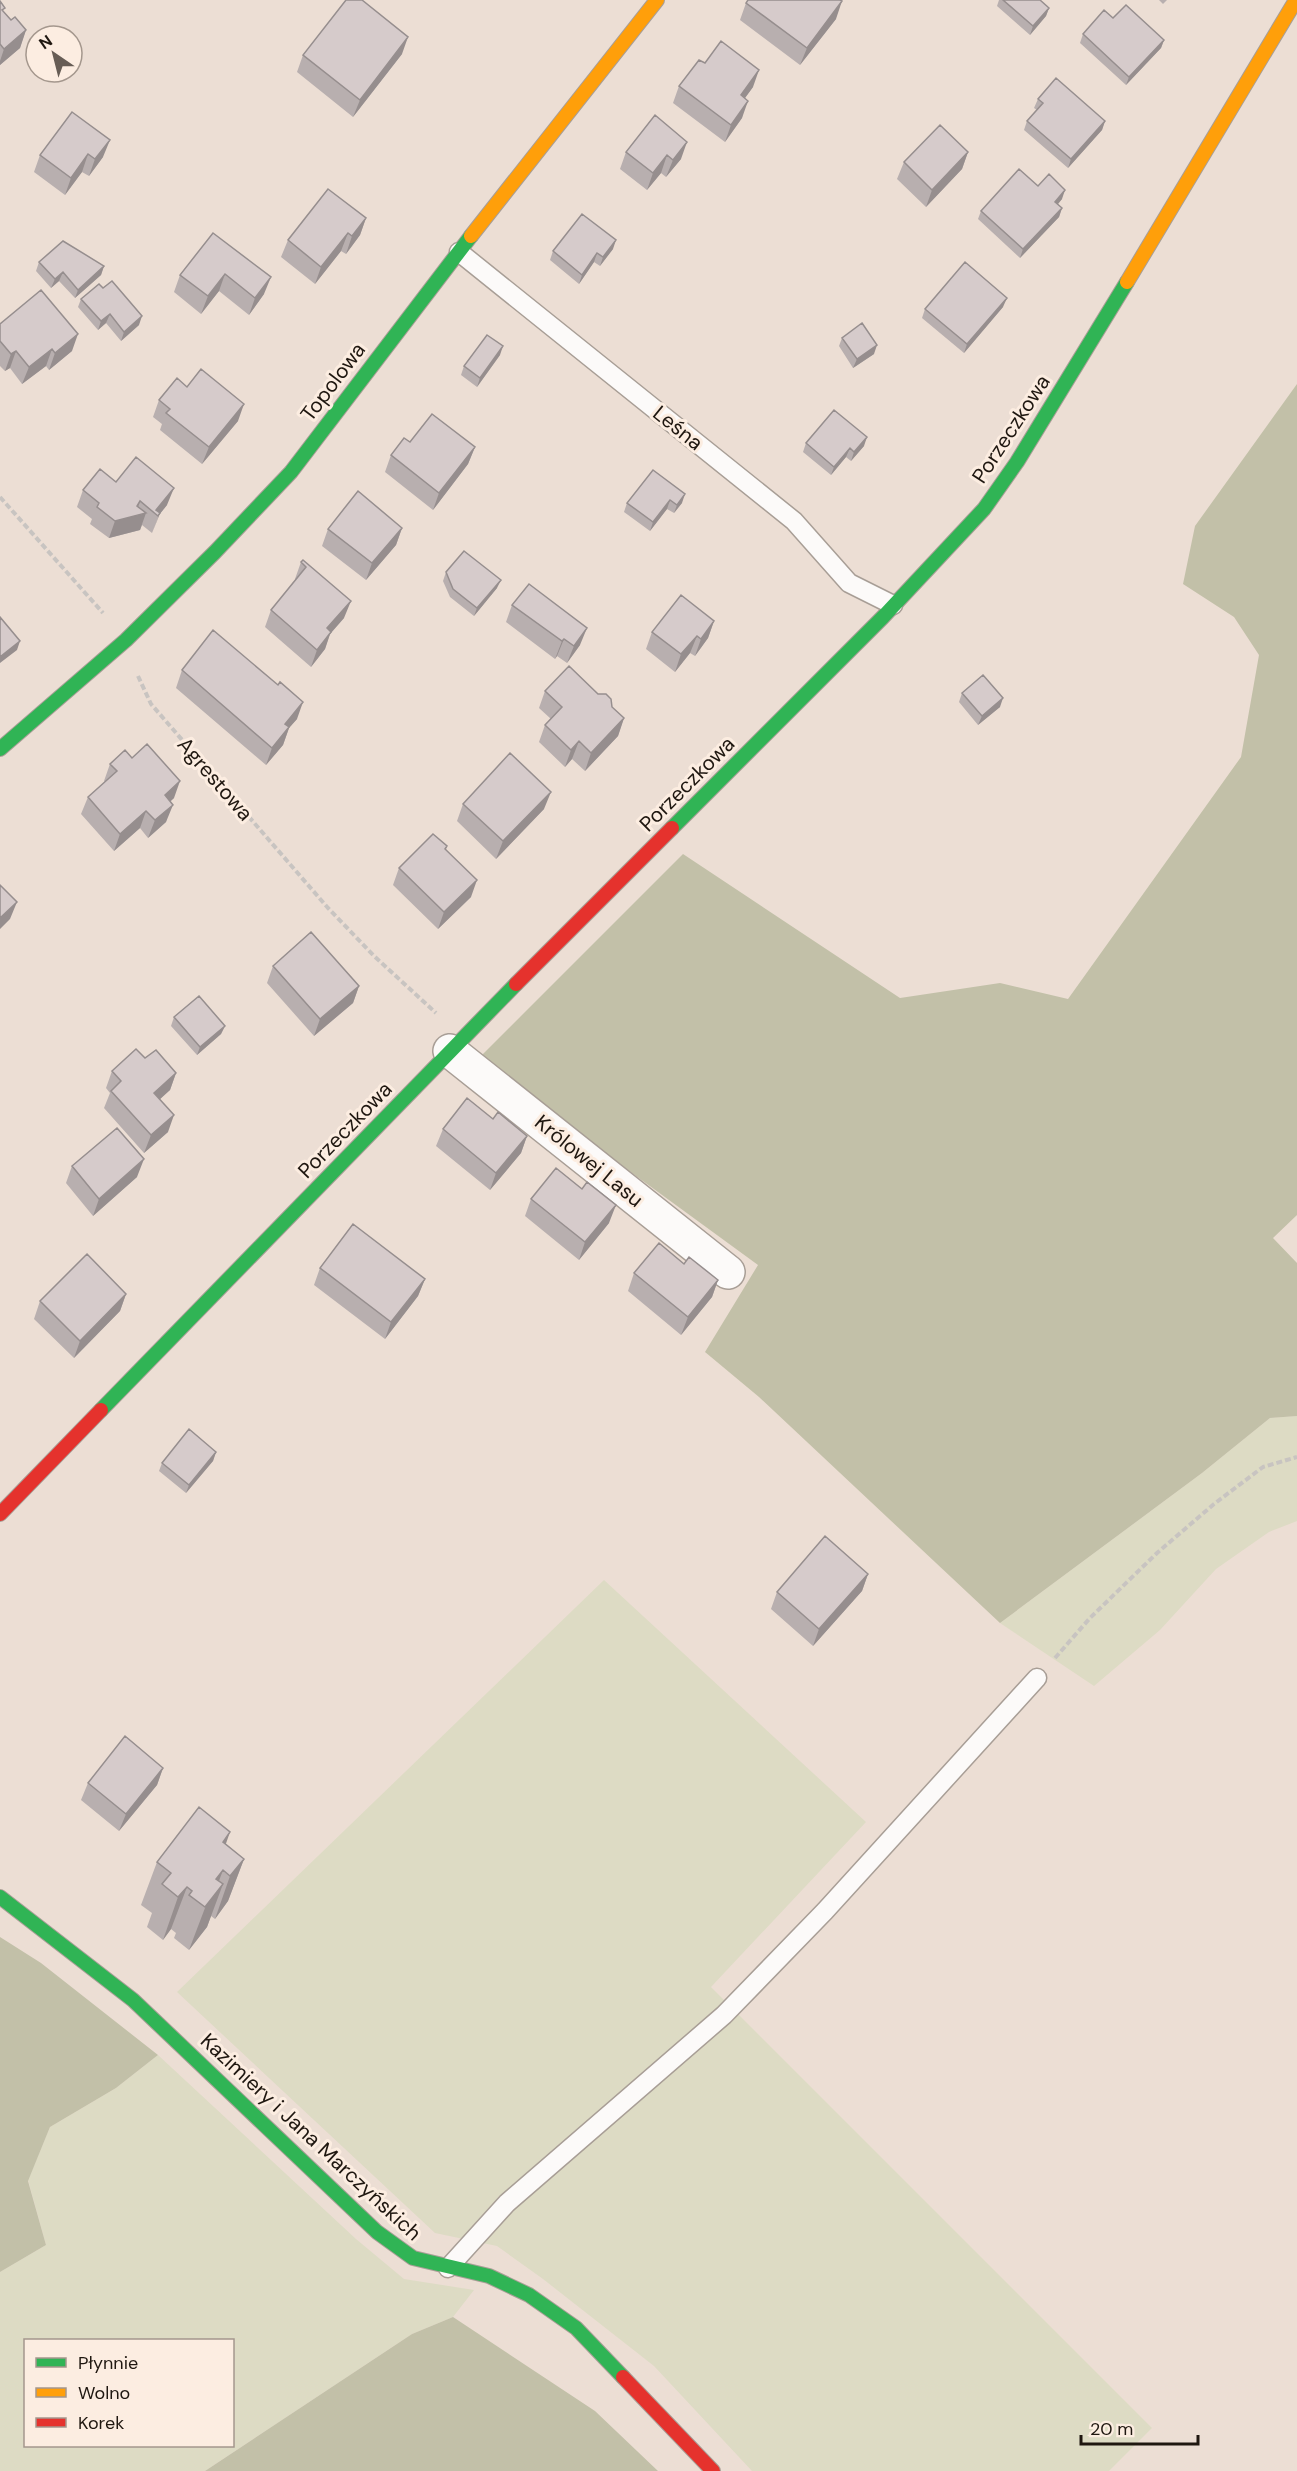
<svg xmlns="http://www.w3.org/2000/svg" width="1297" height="2471" viewBox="0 0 1297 2471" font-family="'DM Sans',sans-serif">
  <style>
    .green { fill: #dddbc4; fill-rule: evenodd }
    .forest { fill: #c2c0a8 }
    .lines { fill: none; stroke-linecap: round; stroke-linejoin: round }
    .lane-casing { stroke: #a89e96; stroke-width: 21 }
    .street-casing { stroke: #a89e96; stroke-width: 36 }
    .fast-casing { stroke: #a89e96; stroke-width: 16 }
    .slow-casing { stroke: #a89e96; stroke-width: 16 }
    .jam-casing { stroke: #a89e96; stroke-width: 16 }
    .path { stroke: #c8c4c1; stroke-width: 4; stroke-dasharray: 6 3; stroke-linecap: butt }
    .lane { stroke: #fcfaf9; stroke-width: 18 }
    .street { stroke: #fcfaf9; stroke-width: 33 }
    .fast { stroke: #30b455; stroke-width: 14 }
    .slow { stroke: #ff9f0a; stroke-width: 14 }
    .jam { stroke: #e5322d; stroke-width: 14 }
    .wall { fill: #b8afaf }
    .shaded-wall { fill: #968e8e }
    .building { fill: #d6cbcb; stroke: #968e8e; stroke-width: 1.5 }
    .labels { text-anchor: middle; stroke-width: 6; stroke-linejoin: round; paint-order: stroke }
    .street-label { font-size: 21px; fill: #1f1710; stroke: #fcede1 }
  </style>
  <rect width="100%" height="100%" fill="#ecded4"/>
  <path class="green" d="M1297 1416V1521L1269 1532 1216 1569 1160 1630 1094 1686 1000 1623 1202 1473 1270 1418Z
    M604 1580 866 1822 711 1987 1152 2428 1109 2471H752L654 2366 543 2279 497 2246 435 2233 177 1992Z
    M158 2055 356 2239 404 2279 474 2290 453 2317 412 2334 205 2471H0V2272L46 2245 28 2180 50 2127 116 2088ZM26 2340H232V2446H26Z"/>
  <path class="forest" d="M1297 384V1215L1273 1238 1297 1263V1416L1270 1418 1202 1473 1000 1623 759 1397 705 1352 758 1265 477 1060 683 854 900 998 1000 983 1068 999 1241 757 1259 655 1234 617 1183 584 1195 526Z
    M0 1937 41 1963 158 2055 116 2088 50 2127 28 2181 46 2245 0 2272Z
    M453 2317 595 2411 658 2471H205L412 2334Z"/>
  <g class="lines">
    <defs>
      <path id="lane" d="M459 252 794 521 849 583 893 605
        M448 2268 507 2203 724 2015 825 1911 1037 1678"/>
      <path id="street" d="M450 1051 728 1272"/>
      <path id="fast" d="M0 749 126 640 215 552 291 472 471 236
        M672 828 883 617 984 509 1017 462 1127 282
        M101 1410 516 984
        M0 1897 133 2000 377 2232 413 2258 489 2276 529 2295 576 2328 623 2377"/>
      <path id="slow" d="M471 236 657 0
        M1127 282 1296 0"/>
      <path id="jam" d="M516 984 672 828
        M0 1514 101 1410
        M623 2377 713 2471"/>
    </defs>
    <use href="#lane" class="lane-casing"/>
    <use href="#street" class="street-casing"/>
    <use href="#fast" class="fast-casing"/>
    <use href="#slow" class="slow-casing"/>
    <use href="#jam" class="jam-casing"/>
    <path class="path" d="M0 497 103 613
      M138 676 151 704 328 908 374 956 436 1013
      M1055 1658 1090 1618 1157 1553 1214 1504 1263 1467 1297 1457"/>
    <use href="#lane" class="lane"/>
    <use href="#street" class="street"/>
    <use href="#fast" class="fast"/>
    <use href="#slow" class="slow"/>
    <use href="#jam" class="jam"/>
  </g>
  <path class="wall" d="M999 0H1040L1049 8 1046 16 1030 35 997 6Z
    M1159 0H1167L1163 4Z
    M0 1 4 12 11 20 26 30 20 48 0 65Z
    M746 3 836 19 800 65 740 20Z
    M1113 18 1164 40 1161 48 1126 85 1080 43 1083 34Z
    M402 54 353 117 297 72 303 55Z
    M705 63 753 87 745 98 742 118 725 142 673 103 679 86Z
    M1038 99 1105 121 1102 130 1068 168 1024 130 1027 121 1037 110 1034 108Z
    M72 112 103 157 89 176 82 172 65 195 34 172 40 155Z
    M655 115 681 159 666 177 661 173 647 190 620 169 626 152Z
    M968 152 962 169 926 207 897 179 904 162Z
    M1038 186 1062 199 1058 204 1062 208 1059 217 1020 258 978 219 981 211Z
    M366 218 360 235 346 254 341 251 315 284 281 257 288 240Z
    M213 233 264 294 249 315 219 291 201 314 174 292 180 275Z
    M613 249 600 266 594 262 579 284 550 260 553 251Z
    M39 262 104 266 101 275 75 298 59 281 51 288 36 271Z
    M103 288 139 325 121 341 106 323 98 330 78 307 81 299Z
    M1003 307 964 353 922 318 925 309Z
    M0 324 72 351 49 370 46 366 22 384 10 368 5 371 0 366Z
    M842 338 874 354 853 368 839 346Z
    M500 355 477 387 461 375 464 366Z
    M187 387 238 421 202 464 160 430 162 424 153 417 159 400Z
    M410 442 475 447 468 464 433 510 385 472 391 455Z
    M806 443 864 446 851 461 846 457 831 475 803 452Z
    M653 470 682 503 674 513 667 509 650 531 624 512 627 503Z
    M116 482 167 505 159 515 152 533 142 525 140 530 109 538 90 524 92 519 77 507 83 490Z
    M402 528 396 545 366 580 322 546 328 529Z
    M303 560 344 618 330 634 325 649 311 667 265 627 271 610 295 580V579L301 562Z
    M446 572 497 588 474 616 450 597 443 581Z
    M512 605 580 645 567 663 557 656 555 659 506 622Z
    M714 621 708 638 695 656 690 653 675 672 646 649 652 632Z
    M182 670 297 719 289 728 283 745 266 765 176 688Z
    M545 691 612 707 624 718 618 736 585 771 572 759 565 767 539 742 545 725 551 719 539 708Z
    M962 693 1000 707 978 725 959 702Z
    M132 758 174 798 170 802 166 822 148 838 140 828 114 851 81 814 88 797 105 782 104 781 110 764Z
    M463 804 544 809 496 859 457 821Z
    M447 846 446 849 471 897 438 929 393 885 399 868Z
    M273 966 359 986 353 1003 314 1036 267 983Z
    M174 1017 225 1026 221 1034 197 1055 171 1026Z
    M145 1058 176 1073 170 1090 160 1099 168 1132 144 1153 104 1108 110 1093 106 1088 112 1071Z
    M493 1119 527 1136 521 1153 490 1190 436 1146 443 1129Z
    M72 1166 137 1177 93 1216 66 1183Z
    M531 1199 609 1223 579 1260 525 1216Z
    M684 1264 718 1280 712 1297 681 1335 628 1291 634 1273Z
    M320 1268 425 1279 418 1296 385 1339 314 1285Z
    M126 1294 120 1311 74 1358 34 1319 40 1301Z
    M216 1452 213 1461 186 1493 159 1471 162 1463Z
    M868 1574 862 1591 813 1646 771 1609 777 1592Z
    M163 1768 157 1785 119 1831 81 1800 88 1783Z
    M226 1844 244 1859 228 1901 215 1919 211 1916 207 1927 189 1950 174 1938 176 1933 171 1929 163 1940 147 1927 152 1913 141 1905 157 1862Z"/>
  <path class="shaded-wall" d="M842 1 836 19 800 65 807 48Z
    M1049 8 1046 16 1030 35 1033 26Z
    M26 30 20 48 0 65V61L4 49Z
    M408 37 402 54 353 117 360 100Z
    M1164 40 1161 48 1126 85 1129 77Z
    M759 70 753 87 734 113 741 95Z
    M748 101 742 118 725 142 731 125Z
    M1105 121 1102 130 1068 168 1071 159Z
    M110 140 103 157 89 176 95 159Z
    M687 142 681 159 666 177 673 160Z
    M968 152 962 169 926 207 932 190Z
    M88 154 82 172 65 195 71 178Z
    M667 155 661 173 647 190 653 173Z
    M1065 190 1062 199 1052 211 1055 202Z
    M1062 208 1059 217 1020 258 1023 249Z
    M366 218 360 235 346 254 352 236Z
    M348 233 341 251 315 284 321 267Z
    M616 240 613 249 600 266 603 257Z
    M597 253 594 262 579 284 582 275Z
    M104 266 101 275 75 298 78 290Z
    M63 272 59 281 51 288 55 279Z
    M225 274 219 291 201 314 208 296Z
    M271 277 264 294 249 315 255 298Z
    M1007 298 1003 307 964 353 967 344Z
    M110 314 106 323 98 330 101 321Z
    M142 316 139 325 121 341 124 332Z
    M78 334 72 351 49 370 55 353Z
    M877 345 874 354 853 368 857 359Z
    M503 346 500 355 477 387 480 378Z
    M52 349 46 366 22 384 29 367Z
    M16 351 10 368 5 371 11 354Z
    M244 404 238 421 202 464 209 447Z
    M867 437 864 446 851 461 854 452Z
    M475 447 468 464 433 510 439 493Z
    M850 448 846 457 831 475 834 467Z
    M174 488 167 505 159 515 152 533 159 516 156 510Z
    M685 494 682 503 674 513 677 505Z
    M670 500 667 509 650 531 653 522Z
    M140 501 135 516 146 513 140 530 109 538 115 521 137 506Z
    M402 528 396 545 366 580 372 563Z
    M501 580 497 588 474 616 477 608Z
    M351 601 344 618 330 634 325 649 311 667 317 650 327 628Z
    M714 621 708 638 695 656 701 639Z
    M587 628 580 645 567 663 574 646Z
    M697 636 690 653 675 672 681 654Z
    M564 639 557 656 555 659 562 641Z
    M20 641 17 650 0 663V657Z
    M1003 698 1000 707 978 725 982 716Z
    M303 702 297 719 289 728 283 745 266 765 272 748 285 724Z
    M624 718 618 736 585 771 591 753Z
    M579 741 572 759 565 767 571 750Z
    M180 781 174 798 158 812 165 795Z
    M551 792 544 809 496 859 503 841Z
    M173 805 166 822 148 838 155 820Z
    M146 811 140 828 114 851 120 834Z
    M477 880 471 897 438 929 444 912Z
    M17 902 10 919 0 929V918Z
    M359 986 353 1003 314 1036 320 1019Z
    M225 1026 221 1034 197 1055 200 1047Z
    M176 1073 170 1090 148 1110 154 1093Z
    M174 1115 168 1132 144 1153 151 1135Z
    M527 1136 521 1153 490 1190 496 1173Z
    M144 1159 137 1177 93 1216 99 1199Z
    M616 1205 609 1223 579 1260 585 1242Z
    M425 1279 418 1296 385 1339 391 1322Z
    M718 1280 712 1297 681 1335 688 1317Z
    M126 1294 120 1311 74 1358 80 1341Z
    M216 1452 213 1461 186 1493 189 1485Z
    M868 1574 862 1591 813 1646 819 1629Z
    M163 1768 157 1785 119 1831 126 1814Z
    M230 1832 215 1875 223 1842Z
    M244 1859 228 1901 215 1919 230 1876Z
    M223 1870 213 1897 223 1884 207 1927 189 1950 216 1879Z
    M187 1887 171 1929 163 1940 178 1897Z"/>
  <path class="building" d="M346 0H362L408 37 360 100 303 55Z
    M748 0H840L842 1 807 48 746 3Z
    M1003 0H1040L1049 8 1033 26Z
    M0 1 5 8 2 10 11 20 15 17 26 30 4 49 0 44Z
    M1126 5 1164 40 1129 77 1083 34 1104 10 1113 18Z
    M721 41 759 70 741 95 748 101 731 125 679 86 699 60 705 63Z
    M1056 78 1105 121 1071 159 1027 121 1043 103 1038 99Z
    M72 112 110 140 95 159 88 154 71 178 40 155Z
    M655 115 687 142 673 160 667 155 653 173 626 152Z
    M940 125 968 152 932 190 904 162Z
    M1019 169 1038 186 1049 174 1065 190 1055 202 1062 208 1023 249 981 211Z
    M328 189 366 218 352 236 348 233 321 267 288 240Z
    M582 214 616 240 603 257 597 253 582 275 553 251Z
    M213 233 271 277 255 298 225 274 208 296 180 275Z
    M63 241 104 266 78 290 63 272 55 279 39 262Z
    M965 262 1007 298 967 344 925 309Z
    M112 281 142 316 124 332 110 314 101 321 81 299 99 284 103 288Z
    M41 290 78 334 55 353 52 349 29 367 16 351 11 354 0 341V324Z
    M862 323 877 345 857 359 842 338Z
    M487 335 503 346 480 378 464 366Z
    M201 369 244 404 209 447 166 413 170 409 159 400 177 378 187 387Z
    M834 410 867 437 854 452 850 448 834 467 806 443Z
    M432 414 475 447 439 493 391 455 404 438 410 442Z
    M136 457 174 488 156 510 160 513 158 516 140 501 137 506 146 513 115 521 97 507 99 503 83 490 100 469 116 482Z
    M653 470 685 494 677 505 670 500 653 522 627 503Z
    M358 491 402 528 372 563 328 529Z
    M464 551 501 580 477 608 453 589 446 572Z
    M303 560 351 601 327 628 331 632 317 650 271 610 306 567 301 562Z
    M529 584 587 628 574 646 564 639 562 641 512 605Z
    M681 595 714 621 701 639 697 636 681 654 652 632Z
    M0 617 20 641 0 657Z
    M213 630 278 685 280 682 303 702 285 724 289 727 272 748 182 670Z
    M569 666 598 694H606L611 699 612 707 624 718 591 753 579 741 571 750 545 725 562 707 545 691Z
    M983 675 1003 698 982 716 962 693Z
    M147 744 180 781 165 795 173 805 155 820 146 811 120 834 88 797 117 771 110 764 125 750 132 758Z
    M510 753 551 792 503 841 463 804Z
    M433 834 447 846 445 849 477 880 444 912 399 868Z
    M0 885 17 902 0 918Z
    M311 932 359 986 320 1019 273 966Z
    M199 996 225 1026 200 1047 174 1017Z
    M136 1049 145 1058 156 1050 176 1073 154 1093 174 1115 151 1135 111 1091 121 1081 112 1071Z
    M467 1098 493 1119 498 1112 527 1136 496 1173 443 1129Z
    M117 1128 144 1159 99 1199 72 1166Z
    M556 1168 582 1189 587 1182 616 1205 585 1242 531 1199Z
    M353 1224 425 1279 391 1322 320 1268Z
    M659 1243 684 1264 689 1257 718 1280 688 1317 634 1273Z
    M87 1254 126 1294 80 1341 40 1301Z
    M189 1429 216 1452 189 1485 162 1463Z
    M825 1536 868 1574 819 1629 777 1592Z
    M125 1736 163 1768 126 1814 88 1783Z
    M199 1807 230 1832 223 1842 244 1859 230 1876 223 1870 216 1879 223 1884 205 1907 189 1895 192 1891 187 1887 178 1897 162 1884 171 1873 157 1862Z"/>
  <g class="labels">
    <g class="street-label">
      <text transform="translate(333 382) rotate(-53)" y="7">Topolowa</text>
      <text transform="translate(678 428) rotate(39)" y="7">Leśna</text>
      <text transform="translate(1011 429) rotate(-57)" y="7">Porzeczkowa</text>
      <text transform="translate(215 779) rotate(49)" y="7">Agrestowa</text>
      <text transform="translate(687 784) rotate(-45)" y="7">Porzeczkowa</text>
      <text transform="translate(345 1130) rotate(-46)" y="7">Porzeczkowa</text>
      <text transform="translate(589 1161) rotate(39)" y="7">Królowej Lasu</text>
      <text transform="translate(311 2137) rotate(43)" y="7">Kazimiery i Jana Marczyńskich</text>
    </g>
  </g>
  <rect x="24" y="2339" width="210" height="108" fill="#fcede1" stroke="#a4978d" stroke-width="1.5"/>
  <rect x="36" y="2358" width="30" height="9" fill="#30b455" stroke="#a4978d" stroke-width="1.5"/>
  <text x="78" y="2369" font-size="18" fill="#1f1710">Płynnie</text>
  <rect x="36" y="2388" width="30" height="9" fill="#ff9f0a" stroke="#a4978d" stroke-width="1.5"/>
  <text x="78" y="2399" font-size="18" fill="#1f1710">Wolno</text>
  <rect x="36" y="2418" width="30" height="9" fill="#e5322d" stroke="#a4978d" stroke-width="1.5"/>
  <text x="78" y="2429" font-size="18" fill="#1f1710">Korek</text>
  <g transform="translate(54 54) rotate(325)"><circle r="28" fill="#fcede1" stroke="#a4978d" stroke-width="1.5"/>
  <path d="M0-4.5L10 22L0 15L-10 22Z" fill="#675d55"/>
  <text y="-9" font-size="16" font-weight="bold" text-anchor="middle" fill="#1f1710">N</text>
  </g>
  <path d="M1081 2435v9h117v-9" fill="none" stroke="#1f1710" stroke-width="3"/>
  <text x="1090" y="2435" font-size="18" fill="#1f1710" stroke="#fcede1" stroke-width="4.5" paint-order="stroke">20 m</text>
</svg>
